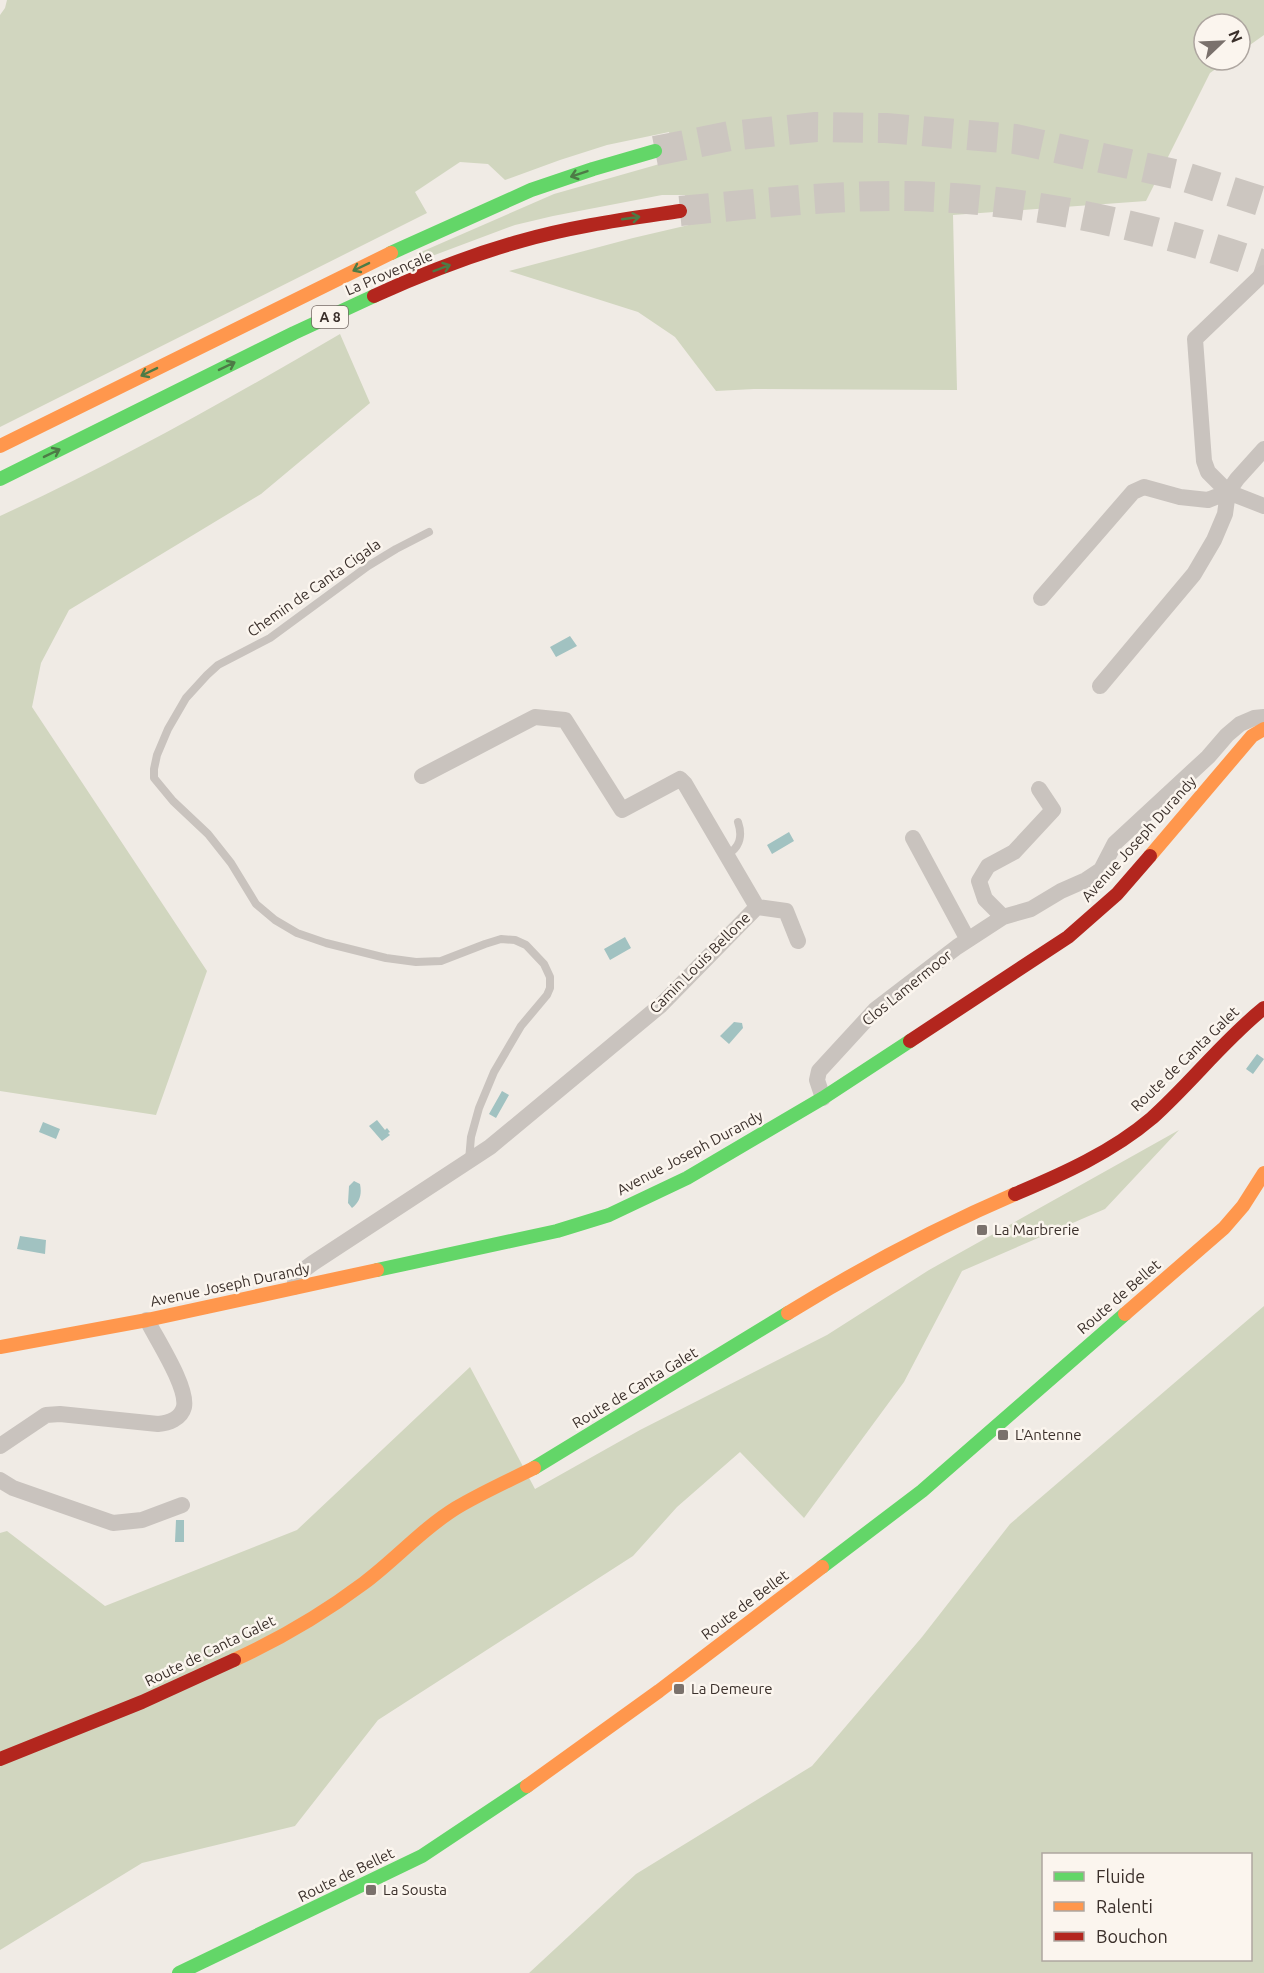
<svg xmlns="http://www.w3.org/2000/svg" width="1264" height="1973" viewBox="0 0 1264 1973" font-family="Ubuntu,sans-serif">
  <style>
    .green { fill: #d1d6bf; fill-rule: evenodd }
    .water { fill: #a1c2c1 }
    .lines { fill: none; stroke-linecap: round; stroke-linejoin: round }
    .highway-tunnel { stroke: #ccc6c0; stroke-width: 30; stroke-dasharray: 30 15; stroke-linecap: butt }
    .lane { stroke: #c9c3be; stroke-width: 8 }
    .street { stroke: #c9c3be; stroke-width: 16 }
    .fast { stroke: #63d668; stroke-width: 14 }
    .slow { stroke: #ff974d; stroke-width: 14 }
    .jam { stroke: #b3261e; stroke-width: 14 }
    .oneway { stroke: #4d7b46 }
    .poi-dot { fill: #7a716c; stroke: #fbf5ee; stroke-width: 2 }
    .labels { text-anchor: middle; stroke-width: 5; stroke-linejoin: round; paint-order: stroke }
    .shield { fill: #fbf5ee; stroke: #756b66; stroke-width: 1.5 }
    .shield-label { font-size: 14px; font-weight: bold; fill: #3b302b }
    .street-label { font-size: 15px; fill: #3b302b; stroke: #fbf5ee }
    .poi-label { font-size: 15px; fill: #3b302b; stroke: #fbf5ee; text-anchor: start }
  </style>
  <rect width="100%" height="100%" fill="#f0ebe5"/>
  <path class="green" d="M7 0H1264V35L1240 52V24H1204V60H1228L1210 73 1146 201 953 215 957 390 754 389 716 391 675 337 638 312 509 271 633 238 693 224 685 195H662L553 216 515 225 424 259 421 252 554 194 656 165 676 158 669 132 607 145 560 160 505 180 488 164 460 162 415 192 427 213 0 427V15L5 8Z
    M340 334 370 403 261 494 69 610 41 663 32 707 207 971 156 1115 0 1091V516C117 462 229 399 340 334Z
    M1179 1130 1105 1209 962 1271 904 1382 804 1518 740 1452 677 1507 633 1556 378 1720 295 1826 142 1863 0 1950V1533L7 1531 105 1606 297 1530 470 1367 535 1489 640 1430 827 1335 929 1270Z
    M1264 1306V1973H529L636 1874 812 1766 922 1637 1010 1524ZM1044 1854H1250V1960H1044Z"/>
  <path class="water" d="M570 636 577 646 556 657 550 647Z
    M789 832 794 841 772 854 767 845Z
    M625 937 631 948 610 960 604 949Z
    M734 1022 742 1023 743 1028 729 1044 720 1036Z
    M1257 1054 1264 1059 1253 1074 1246 1069Z
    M502 1091 509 1095 496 1118 489 1114Z
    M377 1120 385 1130 387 1128 390 1132 388 1133 390 1135 382 1141 369 1126Z
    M43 1122 60 1129 56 1139 39 1132Z
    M354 1181 360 1184C362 1194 360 1202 352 1208L348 1203 349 1186Z
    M20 1236 46 1240 45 1254 17 1249Z
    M176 1520H184V1542H175Z"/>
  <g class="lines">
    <path class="highway-tunnel" d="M655 151 730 136 816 127 886 128 1015 139 1179 175 1264 202
      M680 211C755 204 831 195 907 196 1027 198 1151 226 1264 265"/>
    <path class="lane" d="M429 532 396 549 368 566 270 638 218 665 207 675 186 698 168 729 157 755 154 769V778L173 801 208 834 231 863 256 904 275 920 297 933 326 943 386 958 416 962 441 961 485 944 501 939 515 940 526 945 544 964 550 977V988L547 995 521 1026 494 1072 479 1108 471 1137 469 1160
      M727 855C740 847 743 837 738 822"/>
    <path class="street" d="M1228 492 1208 472 1204 461 1195 339 1264 273
      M1041 598 1133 492 1144 487 1180 497 1208 500 1228 492 1264 506
      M1100 686 1194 574 1214 540 1225 514 1228 492 1237 479 1264 449
      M913 838 968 940
      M757 907 786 911 798 941
      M1003 917 985 899 979 881 988 866 1014 852 1053 810 1039 789
      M823 1098 817 1080 819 1071 876 1009 957 947 1003 917 1031 909 1061 891 1086 880 1101 870 1115 843 1208 757 1227 735 1240 724 1254 718 1264 717
      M294 1287 297 1275 313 1263 490 1147 661 1005 757 907 685 784 680 779 622 810 565 720 535 717 422 776
      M0 1446 46 1415 60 1414 158 1424C168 1423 181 1419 184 1407 188 1387 157 1340 147 1320
      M0 1480 13 1488 113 1523 142 1520 182 1505"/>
    <path class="fast" d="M391 253 531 190 593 169 655 151
      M0 479 294 333 374 296
      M377 1270 557 1231 609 1215 687 1178 823 1098 910 1041
      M534 1468 788 1313
      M822 1567 922 1491 1125 1314
      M179 1973 422 1856 527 1786"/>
    <path class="slow" d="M0 446 391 253
      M1150 856 1252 736 1264 729
      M788 1313C861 1268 936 1228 1015 1194
      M1125 1314 1224 1228 1243 1206 1264 1173
      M0 1347 147 1320 377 1270
      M234 1660C280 1639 324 1613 364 1583 396 1559 422 1529 456 1508 481 1493 508 1481 534 1468
      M527 1786 659 1691 822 1567"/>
    <path class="jam" d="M374 296C422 274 471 255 521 241 573 226 627 219 680 211
      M910 1041 1068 937 1117 894 1150 856
      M1015 1194C1063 1174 1112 1152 1152 1118 1191 1083 1223 1041 1264 1008
      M0 1759 142 1702 234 1660"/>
  </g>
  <defs><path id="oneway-shaft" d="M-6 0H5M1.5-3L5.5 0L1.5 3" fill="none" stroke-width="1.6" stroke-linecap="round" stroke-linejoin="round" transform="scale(1.5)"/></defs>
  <g class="oneway">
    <use href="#oneway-shaft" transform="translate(579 174) rotate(161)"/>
    <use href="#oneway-shaft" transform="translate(631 218) rotate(-8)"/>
    <use href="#oneway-shaft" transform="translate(361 267) rotate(154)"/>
    <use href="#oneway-shaft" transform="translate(442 268) rotate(-21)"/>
    <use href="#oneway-shaft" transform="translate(227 366) rotate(-26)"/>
    <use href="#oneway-shaft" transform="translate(149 372) rotate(154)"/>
    <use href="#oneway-shaft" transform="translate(52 453) rotate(-26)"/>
  </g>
  <g class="poi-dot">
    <rect x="976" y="1224" width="12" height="12" rx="3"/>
    <rect x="997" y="1429" width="12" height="12" rx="3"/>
    <rect x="673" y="1683" width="12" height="12" rx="3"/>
    <rect x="365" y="1884" width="12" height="12" rx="3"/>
  </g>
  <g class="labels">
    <rect class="shield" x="312" y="306" width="36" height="22" rx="4.5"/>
    <g class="shield-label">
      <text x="330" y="322">A 8</text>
    </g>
    <g class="street-label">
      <text transform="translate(389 273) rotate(-23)" y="5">La Provençale</text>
      <text transform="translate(314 588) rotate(-35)" y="5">Chemin de Canta Cigala</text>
      <text transform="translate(1139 839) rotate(-48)" y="5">Avenue Joseph Durandy</text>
      <text transform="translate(700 963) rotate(-45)" y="5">Camin Louis Bellone</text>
      <text transform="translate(907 988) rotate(-39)" y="5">Clos Lamermoor</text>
      <text transform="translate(1185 1059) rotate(-44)" y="5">Route de Canta Galet</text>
      <text transform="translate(690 1153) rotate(-28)" y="5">Avenue Joseph Durandy</text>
      <text transform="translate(230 1285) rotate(-12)" y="5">Avenue Joseph Durandy</text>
      <text transform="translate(1119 1297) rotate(-41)" y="5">Route de Bellet</text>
      <text transform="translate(635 1388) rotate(-31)" y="5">Route de Canta Galet</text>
      <text transform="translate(745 1605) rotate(-37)" y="5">Route de Bellet</text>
      <text transform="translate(210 1651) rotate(-26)" y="5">Route de Canta Galet</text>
      <text transform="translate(346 1875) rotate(-26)" y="5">Route de Bellet</text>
    </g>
    <g class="poi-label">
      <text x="994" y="1235">La Marbrerie</text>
      <text x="1015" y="1440">L'Antenne</text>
      <text x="691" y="1694">La Demeure</text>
      <text x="383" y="1895">La Sousta</text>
    </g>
  </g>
  <rect x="1042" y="1853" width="210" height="108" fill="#fbf5ee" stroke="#aea6a0" stroke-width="1.5"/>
  <rect x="1054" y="1872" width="30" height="9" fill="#63d668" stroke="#aea6a0" stroke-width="1.5"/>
  <text x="1096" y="1883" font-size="18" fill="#3b302b">Fluide</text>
  <rect x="1054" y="1902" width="30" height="9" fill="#ff974d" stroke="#aea6a0" stroke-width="1.5"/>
  <text x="1096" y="1913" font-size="18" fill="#3b302b">Ralenti</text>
  <rect x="1054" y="1932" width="30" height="9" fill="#b3261e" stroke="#aea6a0" stroke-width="1.5"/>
  <text x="1096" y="1943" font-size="18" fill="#3b302b">Bouchon</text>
  <g transform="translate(1222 42) rotate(67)"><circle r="28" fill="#fbf5ee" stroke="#aea6a0" stroke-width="1.5"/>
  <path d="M0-4.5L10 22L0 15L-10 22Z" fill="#7a716c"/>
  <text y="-9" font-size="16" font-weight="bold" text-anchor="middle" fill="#3b302b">N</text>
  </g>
</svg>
